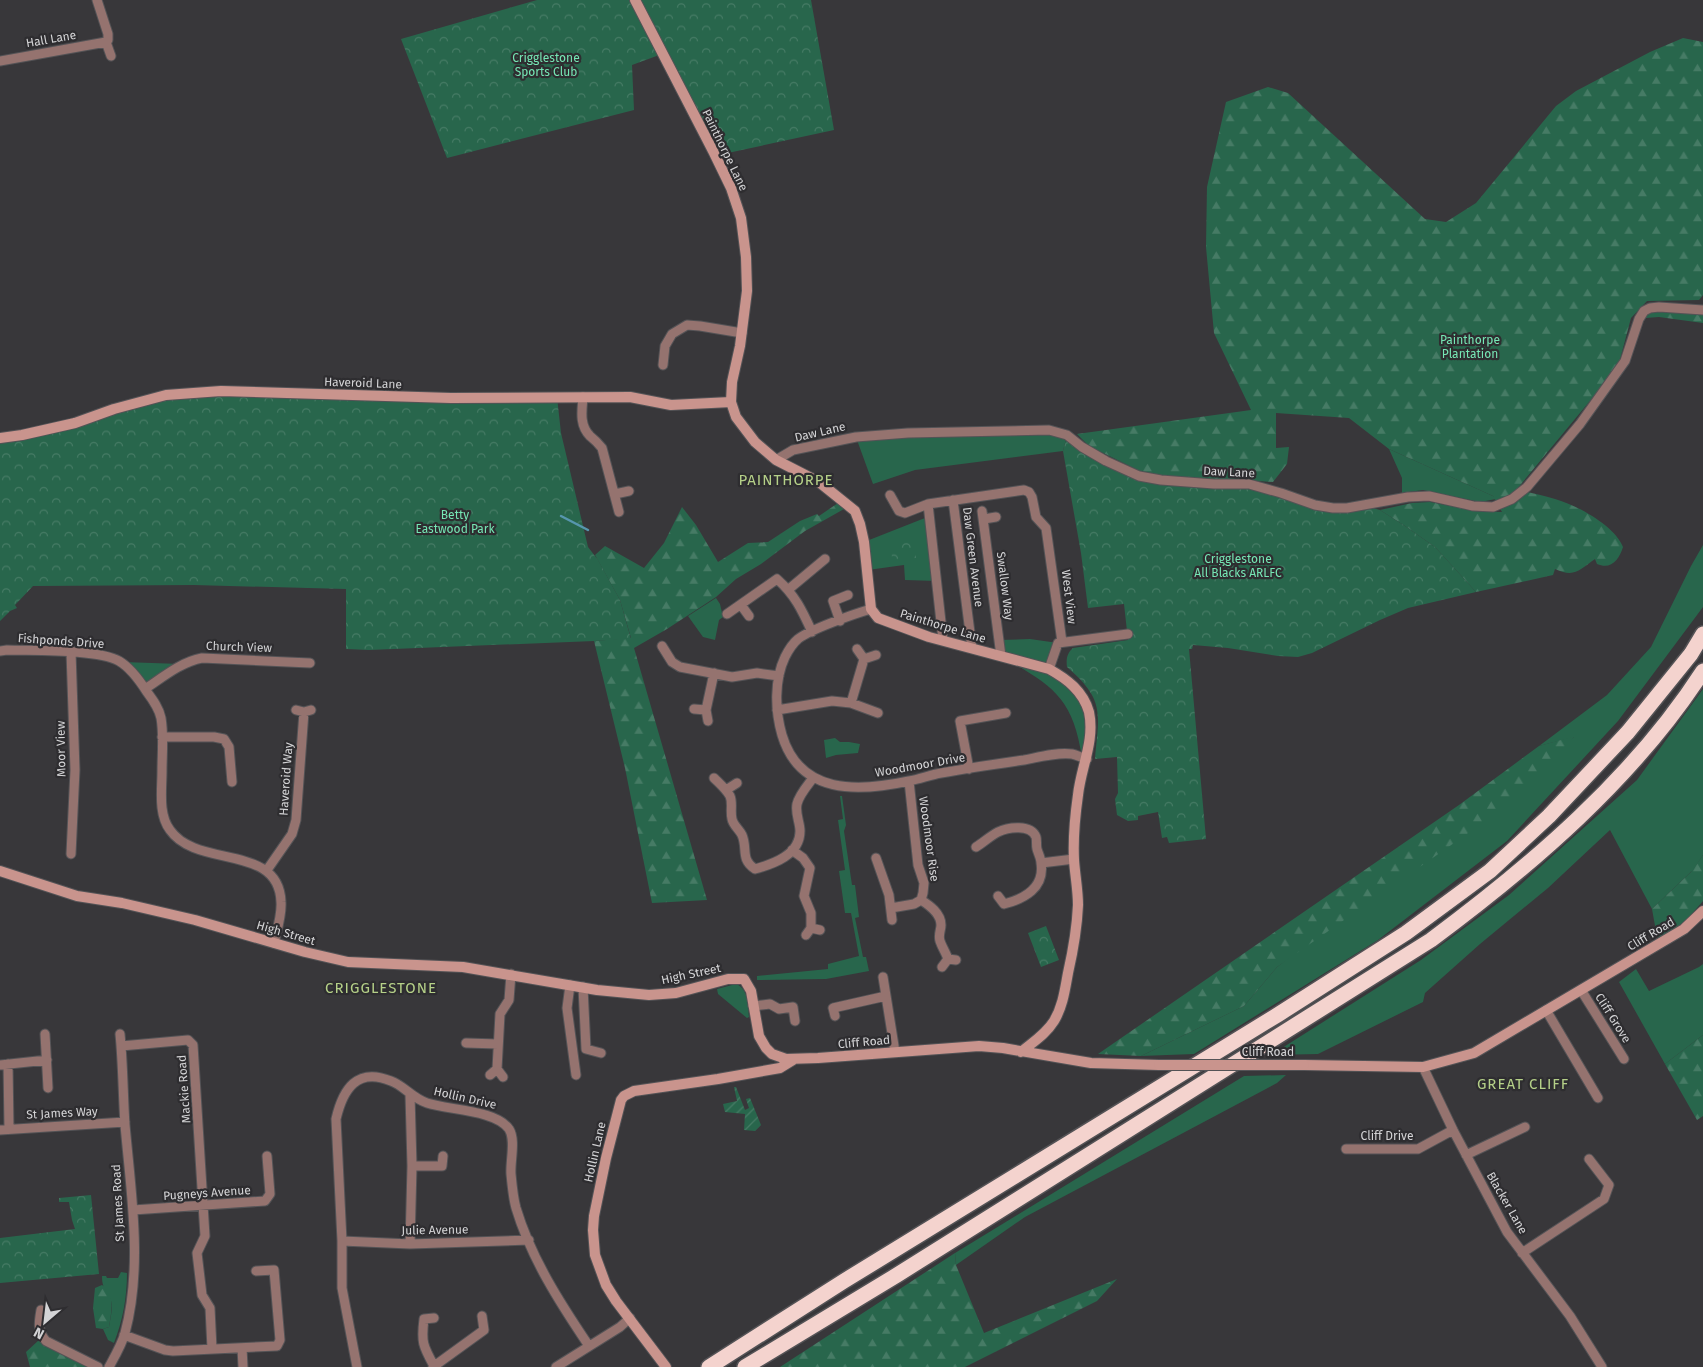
<svg xmlns="http://www.w3.org/2000/svg" width="1703" height="1367" viewBox="0 0 1703 1367" font-family="'Fira Sans',sans-serif">
  <style>
    .grass { fill: #28664c }
    .forest { fill: url(#forest-firs) }
    .park { fill: url(#park-crowns) }
    .garden { fill: url(#garden-furrows) }
    .lines { fill: none; stroke-linecap: round; stroke-linejoin: round }
    .stream { stroke: #5796ae; stroke-width: 2.5 }
    .street-casing { stroke: #545356; stroke-width: 11 }
    .secondary-casing { stroke: #545356; stroke-width: 12 }
    .highway-casing { stroke: #545356; stroke-width: 18 }
    .street { stroke: #95736f; stroke-width: 9 }
    .secondary { stroke: #c9948d; stroke-width: 10 }
    .highway { stroke: #f4d3ce; stroke-width: 15 }
    .secondary-bridge-casing { stroke: #545356; stroke-width: 12; stroke-linecap: butt }
    .secondary-bridge { stroke: #c9948d; stroke-width: 10 }
    .labels { text-anchor: middle; stroke-width: 4.5; stroke-linejoin: round; paint-order: stroke }
    .street-label { font-size: 12px; fill: #d4d4d6; stroke: #2e2d30 }
    .park-label { font-size: 12px; fill: #76e7b5; stroke: #2e2d30 }
    .quarter-label { font-size: 15px; letter-spacing: 1px; fill: #b5d088; stroke: #2e2d30 }
  </style>
  <defs>
    <pattern id="forest-firs" width="22" height="20" patternUnits="userSpaceOnUse" patternTransform="scale(1.25)"><rect width="22" height="20" fill="#28664c"/><path d="M5 1l3.5 6h-7zM16 11l3.5 6h-7z" fill="#467b65"/></pattern>
    <pattern id="park-crowns" width="20" height="18" patternUnits="userSpaceOnUse" patternTransform="scale(1.25)"><rect width="20" height="18" fill="#28664c"/><path d="M2 6a3 3 0 1 1 6 0M12 15a3 3 0 1 1 6 0" fill="none" stroke="#467b65"/></pattern>
    <pattern id="garden-furrows" width="10" height="10" patternUnits="userSpaceOnUse" patternTransform="scale(1.25)"><rect width="10" height="10" fill="#28664c"/><path d="M-1 1l2-2M0 10L10 0M9 11l2-2" fill="none" stroke="#467b65"/></pattern>
  </defs>
  <rect width="100%" height="100%" fill="#38373a"/>
  <path class="grass" d="M1003 430 1067 435 1063 451 915 470 873 484 857 440Z
    M1389 449 1493 496 1496 499 1480 502 1423 490 1402 493V478Z
    M930 516 937 581 905 580 904 565 868 570 864 542Z
    M1703 545V607L1618 721 1507 841 1378 940 1194 1054 1141 1056 1244 1006 1277 967 1574 737 1539 746 1607 695 1651 647 1691 566Z
    M716 598 720 604 723 617 719 620 715 640 703 637 688 616Z
    M1030 639 1058 643 1049 669 1059 674 1088 711 1082 758C1073 696 1051 685 1001 656L999 640Z
    M123 662 181 664 146 687Z
    M1703 689V855L1693 870 1652 909 1610 830 1548 888 1480 944 1425 993 1423 1002 1318 1054 1271 1055 1421 960 1509 895 1637 780Z
    M835 738 840 742H849L860 744 858 753 836 755 826 758 824 740Z
    M840 796H842L846 825 844 831 852 885H855L859 917 855 918 863 957H866L869 971 826 979 757 980V976L828 969V964L859 956 851 913H845L839 871 845 870 838 820 843 819Z
    M1703 964V1035L1665 1064 1619 982 1636 969 1649 991 1699 967Z
    M736 984C749 989 748 1006 749 1017L747 1018 718 994 717 989Z
    M1286 1075 1277 1083 1025 1217 956 1265 955 1253 1244 1076Z
    M121 1272 127 1273C127 1297 123 1320 114 1343L108 1340 103 1329 109 1327C110 1319 114 1306 110 1298 105 1288 102 1288 102 1276H106L107 1278H118Z"/>
  <path class="forest" d="M1683 38 1703 42V295L1699 300 1647 301 1631 318 1618 367 1517 489C1529 493 1542 495 1555 499 1577 505 1615 526 1623 547 1619 560 1611 570 1597 564L1595 559C1579 570 1575 578 1555 569L1553 575 1476 592 1435 547 1405 526 1380 510 1412 503 1430 502 1476 511 1502 512 1493 496 1389 449 1349 418 1276 413V448L1289 447 1287 464 1273 482 1245 480 1183 479 1144 473 1089 446 1077 434 1251 410 1214 333 1206 247 1207 187 1226 102 1268 87 1288 93 1425 219 1446 222 1476 203 1556 106 1576 91 1650 52Z
    M1658 310 1703 314V323L1659 317 1645 318 1650 311Z
    M838 503 844 509 805 531 761 564 736 579 716 597 667 629 634 648 707 900 652 903 625 768 594 641 631 638 620 600 595 555 605 546 644 568 664 543 682 507 696 525 718 562 748 543 768 542 800 521 817 514 819 516Z
    M1575 736 1504 808 1277 967 1244 1006 1141 1056 1098 1054 1459 805 1539 746Z
    M1703 855V901L1683 924 1658 942 1652 909 1691 872Z
    M1703 1035V1116L1697 1120 1665 1064Z
    M955 1253 956 1265 984 1333 1117 1279 1097 1301 965 1367H780Z
    M102 1285C116 1293 111 1314 109 1327L103 1329 96 1328 93 1308 95 1288Z
    M39 1340 89 1367H30L26 1352Z"/>
  <path class="park" d="M537 0H811L834 130 723 154 662 54 632 65 634 110 447 158 401 39Z
    M166 395 557 397 561 433 588 547 598 560 620 600 631 639 594 641 369 650 346 649V589L194 585 33 586 15 605 17 608 10 611 0 621V438Z
    M1067 435 1139 476 1237 483 1315 505H1362L1380 510 1405 526 1435 547 1476 592 1408 608 1380 620 1312 653 1298 657 1278 656 1228 648 1193 645 1192 649H1189L1206 839 1169 843 1167 837 1162 838 1158 812 1138 816V820L1128 821 1117 815 1115 799 1118 793 1117 757 1095 759C1099 712 1105 700 1067 667 1066 659 1067 653 1073 648L1128 640 1124 604 1088 608 1081 553 1063 451Z
    M915 538 916 558 892 560 891 539Z
    M1046 926 1059 960 1041 967 1028 933Z
    M91 1195 99 1274 0 1283V1238L75 1229 72 1220 69 1202H59V1198Z"/>
  <path class="garden" d="M734 1087H736L745 1110 749 1108 746 1099 750 1098 761 1125 755 1131 744 1130 745 1114 725 1112 723 1104 737 1101Z"/>
  <g class="lines">
    <path class="stream" d="M561 516 588 530"/>
    <defs>
      <path id="street" d="M97 0 108 34V40L106 42 111 56
        M0 61 106 42
        M663 365 665 346 672 334 687 325 700 326 742 333
        M583 397C582 410 579 425 590 436 595 440 598 443 602 448L619 512
        M776 460 793 450 856 437 908 433 1049 430 1067 435 1082 447 1106 461 1139 476 1161 480 1214 484H1249L1281 493 1315 505 1333 508H1347L1408 497 1429 496 1473 506 1493 507 1512 499 1527 487 1580 424 1625 361 1639 319 1644 311 1650 308 1659 307 1703 310
        M615 494 629 491
        M890 495 899 511 905 513 928 504 1024 490 1029 492 1032 497 1036 517 1046 528 1062 642
        M953 500 972 648
        M928 504 943 640
        M982 511 1001 656
        M984 519 996 517
        M789 589 825 559
        M741 605 749 616
        M871 609C854 614 811 629 798 639 792 644 788 651 785 657 774 680 775 711 782 735 800 795 858 792 909 781 920 779 930 775 941 773 969 768 996 764 1024 760 1039 757 1057 752 1072 754 1077 755 1082 758 1087 759
        M727 614 777 579C795 595 802 610 812 632
        M840 621 833 601 848 595
        M662 646 672 662 680 667 732 677 757 673 779 676
        M857 649 864 659 876 655
        M0 651 7 650C34 651 98 649 119 661 131 668 140 681 147 692 153 700 159 708 161 718 164 735 162 754 162 771 162 790 158 814 170 830 197 869 279 843 281 902 282 915 277 930 274 943
        M71 652 75 770 71 854
        M1049 669 1058 643 1128 634
        M145 689C163 677 181 662 202 658L310 663
        M851 703 864 659
        M694 709 706 710
        M296 710 304 712 311 710
        M777 710 832 701 851 703 878 713
        M708 721 706 710 714 673
        M162 737H214L224 739 229 747 232 782
        M969 769 960 721 1006 713
        M714 778C720 784 726 789 730 796 733 803 730 811 732 819 733 825 739 829 742 835 748 849 740 859 755 869 773 864 800 855 800 831 800 822 795 814 797 804 799 795 807 786 813 778
        M726 790 737 783
        M976 847C983 843 990 836 998 832 1008 827 1031 824 1036 837 1037 840 1036 845 1037 849 1038 853 1041 858 1041 863 1045 888 1024 899 1004 904L998 896
        M792 850 803 858 810 868 804 896 811 913V928
        M876 858 889 895 892 920
        M1041 863 1074 859
        M267 870 292 834 296 820 304 712
        M921 900C929 905 941 913 941 925 941 930 938 935 940 941 942 947 946 953 948 959
        M891 908 914 904 921 900 923 893 924 883 918 865 909 781
        M806 935 811 928 820 930
        M942 967 948 959 956 960
        M883 977 895 1052
        M570 985 567 1008 576 1075
        M583 987 586 1049 601 1053
        M1581 990 1624 1059
        M753 1006 770 1004 779 1009 793 1007 795 1021
        M1546 1010 1598 1098
        M835 1016 833 1008 886 996
        M45 1034 48 1088
        M466 1043 498 1044
        M121 1046 188 1040 193 1045 205 1236 197 1253 202 1295 210 1308 212 1349
        M8 1064 9 1129
        M0 1065 47 1060
        M1423 1067 1453 1130 1507 1232 1570 1316 1602 1367
        M497 1069 500 1014 509 1000 511 974
        M490 1075 497 1069 503 1077
        M0 1130 125 1122
        M1346 1149H1418L1453 1130
        M1466 1155 1525 1127
        M412 1166H442L443 1156
        M133 1210 265 1201 270 1194 267 1156
        M342 1241 410 1244 529 1240
        M410 1244 412 1166 410 1095
        M1522 1253 1604 1199 1609 1185 1589 1159
        M41 1310C39 1322 37 1331 46 1341L98 1367
        M434 1318 424 1319C421 1342 423 1346 434 1366
        M124 1335 165 1350 173 1351 277 1346 280 1340 274 1270 256 1271
        M242 1348 243 1367
        M109 1367C115 1356 122 1344 125 1333 143 1266 131 1193 125 1125 123 1095 123 1064 120 1034
        M357 1367 342 1288V1241L336 1119C343 1089 357 1067 391 1081 403 1085 412 1098 427 1103 448 1110 496 1110 509 1129 516 1140 510 1161 511 1174 512 1185 513 1197 516 1208 531 1258 560 1303 589 1346
        M433 1367 484 1330 482 1316
        M556 1367 620 1327 630 1318"/>
      <path id="secondary" d="M635 0 714 153 731 188 741 218 746 257 747 291 740 346 732 382 731 402 736 417 755 442 776 460 819 482 855 511 860 524 864 542 871 609 878 618 929 637 1049 669C1067 679 1083 691 1089 712 1095 741 1081 767 1078 795 1075 816 1073 839 1074 860 1075 875 1078 890 1078 905 1077 928 1073 951 1068 973 1065 989 1063 1006 1054 1021 1046 1034 1033 1042 1021 1052
        M0 438 22 435 75 423 114 409 166 395 221 391 451 398 630 397 671 405 731 402
        M0 871 77 896 122 903 195 920 305 952 348 962 463 967 597 990 649 995 676 993 728 979H744L751 991 759 1036 766 1048 772 1054 786 1059 818 1058 979 1046 1003 1048 1091 1063 1159 1065
        M1304 1065 1423 1067 1474 1053 1684 929 1703 911
        M666 1367 616 1301 606 1285 595 1255 593 1230 594 1216 606 1158 621 1100 624 1096 634 1091 718 1079 780 1068 793 1060"/>
      <path id="highway" d="M709 1367 844 1281 1279 1014 1406 933 1490 871 1549 816 1628 732 1691 654 1703 634
        M745 1367 897 1275 1431 940C1532 865 1634 778 1703 671"/>
    </defs>
    <use href="#street" class="street-casing"/>
    <use href="#secondary" class="secondary-casing"/>
    <use href="#highway" class="highway-casing"/>
    <use href="#street" class="street"/>
    <use href="#secondary" class="secondary"/>
    <use href="#highway" class="highway"/>
    <defs>
      <path id="secondary-bridge" d="M1159 1065H1304"/>
    </defs>
    <use href="#secondary-bridge" class="secondary-bridge-casing"/>
    <use href="#secondary-bridge" class="secondary-bridge"/>
  </g>
  <g class="labels">
    <g class="street-label">
      <text transform="translate(51 39) rotate(-10)" y="4">Hall Lane</text>
      <text transform="translate(725 150) rotate(64)" y="4">Painthorpe Lane</text>
      <text transform="translate(363 383) rotate(2)" y="4">Haveroid Lane</text>
      <text transform="translate(820 432) rotate(-13)" y="4">Daw Lane</text>
      <text transform="translate(1229 472) rotate(3)" y="4">Daw Lane</text>
      <text transform="translate(973 557) rotate(83)" y="4">Daw Green Avenue</text>
      <text transform="translate(1005 586) rotate(83)" y="4">Swallow Way</text>
      <text transform="translate(1069 597) rotate(83)" y="4">West View</text>
      <text transform="translate(943 626) rotate(17)" y="4">Painthorpe Lane</text>
      <text transform="translate(61 641) rotate(4)" y="4">Fishponds Drive</text>
      <text transform="translate(239 647) rotate(2)" y="4">Church View</text>
      <text transform="translate(61 749) rotate(-91)" y="4">Moor View</text>
      <text transform="translate(920 765) rotate(-10)" y="4">Woodmoor Drive</text>
      <text transform="translate(286 779) rotate(-86)" y="4">Haveroid Way</text>
      <text transform="translate(929 839) rotate(82)" y="4">Woodmoor Rise</text>
      <text transform="translate(286 933) rotate(16)" y="4">High Street</text>
      <text transform="translate(1651 934) rotate(-31)" y="4">Cliff Road</text>
      <text transform="translate(691 974) rotate(-12)" y="4">High Street</text>
      <text transform="translate(1613 1018) rotate(58)" y="4">Cliff Grove</text>
      <text transform="translate(864 1042) rotate(-5)" y="4">Cliff Road</text>
      <text x="1268" y="1056">Cliff Road</text>
      <text transform="translate(184 1089) rotate(-94)" y="4">Mackie Road</text>
      <text transform="translate(465 1098) rotate(13)" y="4">Hollin Drive</text>
      <text transform="translate(62 1113) rotate(-3)" y="4">St James Way</text>
      <text x="1387" y="1140">Cliff Drive</text>
      <text transform="translate(595 1152) rotate(-77)" y="4">Hollin Lane</text>
      <text transform="translate(207 1193) rotate(-4)" y="4">Pugneys Avenue</text>
      <text transform="translate(118 1203) rotate(-93)" y="4">St James Road</text>
      <text transform="translate(1507 1203) rotate(60)" y="4">Blacker Lane</text>
      <text transform="translate(435 1230) rotate(-1)" y="4">Julie Avenue</text>
    </g>
    <g class="park-label">
      <text x="546" y="62">Crigglestone<tspan x="546" dy="14">Sports Club</tspan></text>
      <text x="1470" y="344">Painthorpe<tspan x="1470" dy="14">Plantation</tspan></text>
      <text x="455" y="519">Betty<tspan x="455" dy="14">Eastwood Park</tspan></text>
      <text x="1238" y="563">Crigglestone<tspan x="1238" dy="14">All Blacks ARLFC</tspan></text>
    </g>
    <g class="quarter-label">
      <text x="786" y="485">PAINTHORPE</text>
      <text x="381" y="993">CRIGGLESTONE</text>
      <text x="1523" y="1089">GREAT CLIFF</text>
    </g>
  </g>
  <g transform="translate(45 1322) rotate(208)" stroke="#2e2d30" stroke-width="4" paint-order="stroke">
  <path d="M0-4L9 19L0 12L-9 19Z" fill="#d4d4d6"/>
  <text y="-8" font-size="14" font-weight="bold" text-anchor="middle" fill="#d4d4d6">N</text>
  </g>
</svg>
